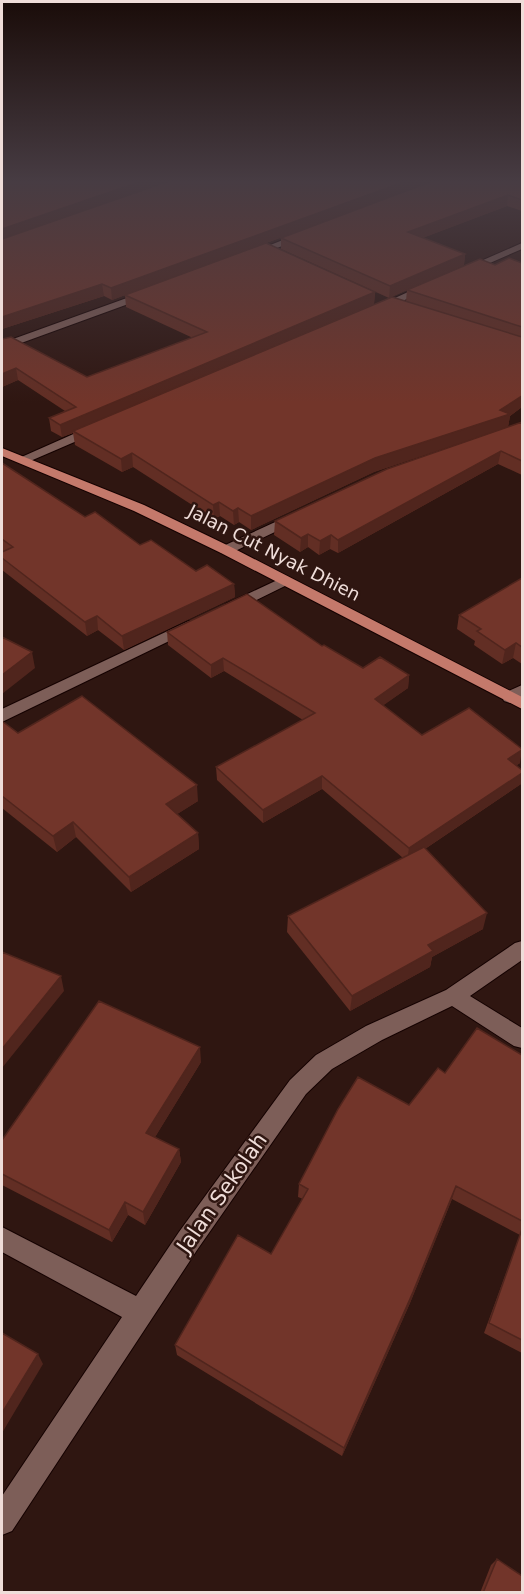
<svg xmlns="http://www.w3.org/2000/svg" width="524" height="1594" viewBox="0 0 524 1594" font-family="'DejaVu Sans',sans-serif">
  <style>
    .lines { fill: none; stroke-linecap: round; stroke-linejoin: round }
    .street-casing { stroke: #150201; stroke-width: 2 }
    .primary-casing { stroke: #150201; stroke-width: 2 }
    .street { fill: #7d5e58; fill-rule: evenodd }
    .primary { fill: #c4796b; fill-rule: evenodd }
    .wall { fill: #622e24 }
    .shaded-wall { fill: #50251d }
    .building { fill: #72352a; stroke: #50251d; stroke-width: 1.5 }
    .labels { text-anchor: middle; stroke-width: 5; stroke-linejoin: round; paint-order: stroke }
    .street-label { font-size: 18px; fill: #efddd9; stroke: #2f1611 }
    .near-street-label { font-size: 21px; fill: #efddd9; stroke: #2f1611 }
  </style>
  <rect width="100%" height="100%" fill="#2f1611"/>
  <g class="lines">
    <defs>
      <path id="street" d="M303 232 306 233V237L253 257 245 255Z
        M522 243V249L467 273 458 271Z
        M430 282 434 283V287L382 310H374L373 308Z
        M149 290 154 293 153 295 2 350V343Z
        M96 424 100 425 102 428 100 431 28 462H18L17 459Z
        M297 512 302 513 304 516 302 519 231 553H221L219 550 221 547Z
        M286 576 293 580 291 583 236 610 231 612 223 607 226 604Z
        M189 621 194 623 197 626 194 629 2 722V709Z
        M522 685V697L510 703 504 701 502 697 504 693Z
        M522 941V960L470 996 522 1028V1048L514 1046 452 1006 382 1040 332 1069 306 1094 197 1250 12 1531 2 1535V1496L122 1317 2 1252V1227L136 1296 179 1232 290 1080 316 1055 366 1026 446 990 515 943Z"/>
      <path id="primary" d="M2 448 144 505 231 547 522 697V709L221 553 134 511 2 456Z"/>
    </defs>
    <use href="#street" class="street-casing"/>
    <use href="#primary" class="primary-casing"/>
    <use href="#street" class="street"/>
    <use href="#primary" class="primary"/>
  </g>
  <path class="wall" d="M2 180H522V211L507 206 422 238 465 254 464 265 389 298 281 249V238L356 210 206 265 375 292 374 304 406 301 407 290 495 265 522 263V407L510 416 508 427 522 422V475L498 464 338 553 330 549 319 555 308 547 300 552 274 535 275 521 496 431 374 472 251 530 239 522 234 525 220 516 214 519 133 467 122 472 75 445 73 433 62 437 51 431 49 418 65 411 18 380 2 387V339L87 377 193 338 126 307 125 295 112 300 104 296 2 329Z
    M2 463 85 517 140 545 196 571 234 584 235 597 124 650 98 630 87 636 2 570V552H3L2 550Z
    M522 578V664L513 658 502 664 474 645 475 641 457 629 459 615Z
    M167 632 322 646 363 668 409 675 408 688 383 705 422 735 520 763 517 765 521 784 425 849 483 929 432 957 430 967 350 1011 287 932 288 916 403 858 322 789 263 823 217 780 216 767 303 720 224 671 211 678 168 645Z
    M2 721 18 733 198 801 177 814 198 833 199 849 131 892 76 837 57 852 2 808Z
    M522 1055V1353L484 1333 520 1235 452 1199 410 1303 342 1456 177 1355 175 1345 271 1254 303 1199 298 1197 299 1184 409 1105 445 1073Z
    M201 1062 155 1137 179 1149 181 1162 145 1225 128 1215 112 1242 2 1185V1140Z
    M497 1559 522 1593H480L491 1565Z"/>
  <path class="shaded-wall" d="M145 180H176L2 241V229Z
    M409 180H436L112 300 111 288Z
    M508 195 507 206 407 244 408 232Z
    M465 254 464 265 389 298 390 286Z
    M102 284 104 296 2 329V317Z
    M375 292 374 304 73 431V433L62 437 60 425Z
    M16 368 18 380 2 387V374Z
    M522 396V407L510 416 508 427 374 472 251 530V516L375 458 500 410Z
    M501 451 498 464 338 553V540Z
    M132 453 133 467 122 472 121 459Z
    M219 502 220 516 214 519 213 505Z
    M238 508 239 522 234 525 233 511Z
    M308 534V547L300 552 301 538Z
    M331 535 330 549 319 555 320 541Z
    M234 584 235 597 124 650 122 636Z
    M97 616 98 630 87 636 85 622Z
    M516 643 513 658 502 664 505 650Z
    M32 652 35 668 2 694V675Z
    M223 658 224 671 211 678V665Z
    M409 675 408 688 374 712 375 699Z
    M522 750 520 763 505 772 508 759Z
    M522 773 521 784 407 861 409 848Z
    M322 776V789L263 823V810Z
    M197 785 198 801 168 820 166 804Z
    M73 822 76 837 57 852 53 836Z
    M198 833 199 849 131 892 129 877Z
    M487 913 483 929 432 957 430 967 350 1011 352 996 428 945Z
    M61 976 64 991 2 1068V1049Z
    M200 1047 201 1062 149 1147 146 1133Z
    M179 1149 181 1162 145 1225 143 1212Z
    M456 1186 452 1199 410 1303 342 1456 344 1448Z
    M125 1202 128 1215 112 1242 109 1230Z
    M38 1354 43 1364 2 1433V1413Z"/>
  <path class="building" d="M2 180H145L2 229Z
    M172 180H409L111 288 102 284 2 317V239Z
    M435 180H522V200L508 195 408 232 465 254 390 286 281 238Z
    M266 243 375 292 60 425 49 418 76 407 16 368 2 374V339L11 337 87 377 207 332 125 295Z
    M509 258 522 263V327L407 290 480 259 495 265Z
    M392 297 522 337V396L500 410 510 414 375 458 251 516 238 508 233 511 219 502 213 505 132 453 121 459 73 431Z
    M522 422V461L501 451 338 540 331 535 320 541 308 534 301 538 275 521 387 469Z
    M2 463 85 517 95 512 140 545 151 540 196 571 207 565 234 584 122 636 97 616 85 622 2 558V552L13 547 2 539Z
    M522 578V647L516 643 505 650 477 631 481 629 459 615Z
    M247 594 322 646 324 645 363 668 380 657 409 675 375 699 422 735 469 708 522 749V750L508 759 522 770V773L409 848 322 776 263 810 216 767 315 713 223 658 211 665 167 632Z
    M2 637 32 652 2 675Z
    M82 696 197 785 166 804 198 833 129 877 73 822 53 836 2 796V721L18 733Z
    M424 847 487 913 428 945 433 951 352 996 288 916Z
    M2 952 61 976 2 1049Z
    M99 1001 200 1047 146 1133 179 1149 143 1212 125 1202 109 1230 2 1174V1140Z
    M477 1028 522 1055V1221L456 1186 413 1292 344 1448 175 1345 238 1235 271 1254 308 1189 299 1184 338 1109 358 1077 409 1105 438 1068 445 1073Z
    M522 1229V1340L489 1323Z
    M2 1333 38 1354 2 1413Z
    M497 1559 522 1576V1593H483Z"/>
  <linearGradient id="sky" x2="0" y2="1"><stop stop-color="#1a0c09"/><stop offset="0.45" stop-color="#473c43"/><stop offset="1" stop-color="#473c43" stop-opacity="0"/></linearGradient>
  <rect width="524" height="403" fill="url(#sky)"/>
  <g class="labels">
    <g class="street-label">
      <text transform="translate(274 553) rotate(27)" y="6">Jalan Cut Nyak Dhien</text>
    </g>
    <g class="near-street-label">
      <text transform="translate(222 1193) rotate(-55)" y="7">Jalan Sekolah</text>
    </g>
  </g>
  <rect width="524" height="1594" fill="none" stroke="#efddd9" stroke-width="6"/>
</svg>
